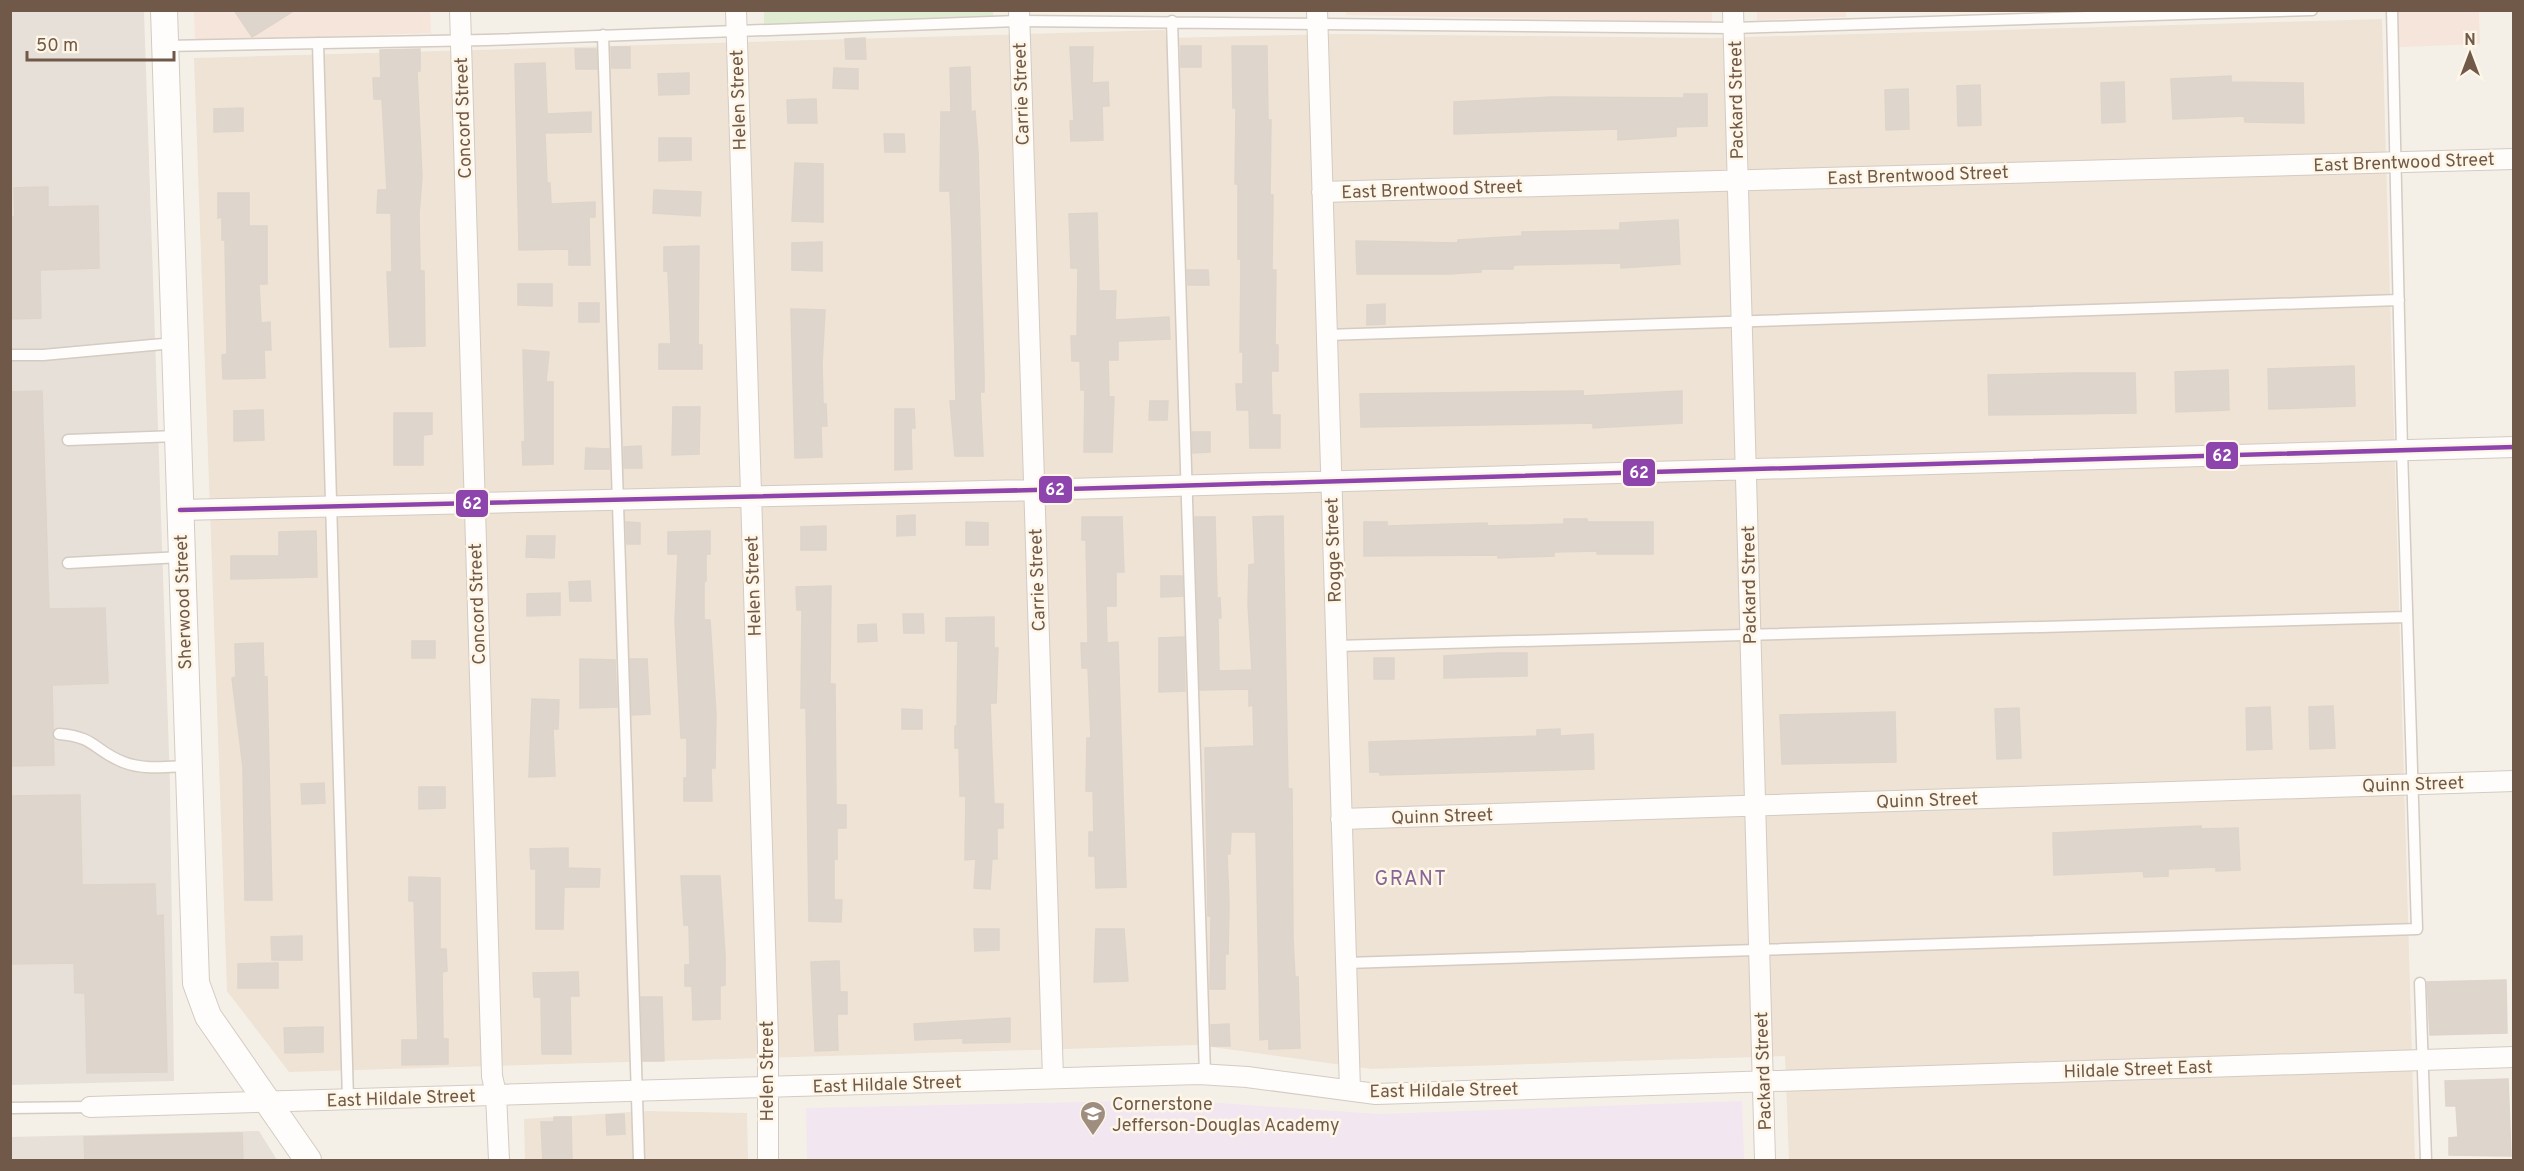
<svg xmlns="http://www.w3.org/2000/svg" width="2524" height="1171" viewBox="0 0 2524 1171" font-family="Overpass,sans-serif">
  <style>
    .residential { fill: #eee3d4 }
    .commercial { fill: #f5e5da }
    .industrial { fill: #e7e0d8 }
    .education { fill: #f2e6f0 }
    .green { fill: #e0ecd2 }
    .building { fill: #ded6cd; stroke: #ded4ca; stroke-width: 1.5 }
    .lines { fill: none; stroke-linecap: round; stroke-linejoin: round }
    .service-casing { stroke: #d4cbc2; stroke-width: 13 }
    .minor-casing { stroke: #d4cbc2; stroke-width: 22 }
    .tertiary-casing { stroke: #d4cbc2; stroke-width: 28 }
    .service { stroke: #fefdfb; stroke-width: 10 }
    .minor { stroke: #fefdfb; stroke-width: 20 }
    .tertiary { stroke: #fefdfb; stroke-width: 26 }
    .bus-1-casing { stroke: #fef6e7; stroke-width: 9 }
    .bus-1 { stroke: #8e44ad; stroke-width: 4.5 }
    .labels { text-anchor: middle; stroke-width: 5; stroke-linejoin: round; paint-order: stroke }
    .street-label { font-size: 18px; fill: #715949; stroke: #fef6e7 }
    .poi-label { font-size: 18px; fill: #715949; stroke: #fef6e7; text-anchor: start }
    .neighbourhood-label { font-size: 20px; letter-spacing: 1.5px; fill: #876595; stroke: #fef6e7 }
    .line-badge { stroke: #fef6e7; stroke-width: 2 }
    .badge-label { font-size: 16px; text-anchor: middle; font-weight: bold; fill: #fff }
  </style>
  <rect width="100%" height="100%" fill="#f5f0e7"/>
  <path class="residential" d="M2382 19 2415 1160H1789L1785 1056 1371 1069 1197 1045 289 1072 227 991 194 58 1165 30 1166 38 1338 34 1713 38Z
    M645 1111 747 1113 748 1160H525L524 1119Z"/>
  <path class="commercial" d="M194 11H430L431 33 195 41Z
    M1712 11V22L1346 15V11Z
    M1757 11H1846V17L1757 20Z
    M2398 11H2479L2480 44 2399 47Z"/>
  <path class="industrial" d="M10 11H144L170 783 174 1081 11 1085Z
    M259 1131 277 1160H11L10 1137Z"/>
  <path class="education" d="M1175 1100 1379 1114 1742 1101 1744 1160H807L806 1108Z"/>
  <path class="green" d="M993 10V17L764 25V11Z"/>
  <path class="building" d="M234 10H295L252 37Z
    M865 38 866 59H846L845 39Z
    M1181 46H1201V67H1181Z
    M1232 46H1267L1268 120H1271L1270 195H1273L1272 270H1276L1275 345H1278V371H1271L1272 415H1280V448H1250L1249 410H1237L1236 384H1243V352H1240L1241 259H1238V184H1235L1236 108H1233Z
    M611 47H630V68H612Z
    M1070 47H1093L1092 83 1108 82 1109 106H1102L1103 140 1071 141 1070 121H1074Z
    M420 49V71H417L422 177 419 213 420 271H424L425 346 390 347 387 272H392L391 213H377L378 190H387L382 99H374L373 78H381L380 50Z
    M575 49H596L597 69H576Z
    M545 63 547 114 591 112V132L545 133 547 183H550L551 204 595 202V217H589L590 265H569V249L519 250 515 64Z
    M970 67 971 112 975 111 978 153 984 375V392H980L983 456H955L950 401H956L952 236 950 191H940L941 112H951L950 68Z
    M834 68 858 69V89L833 88Z
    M689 73V94L659 95 658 74Z
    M2231 76V82L2303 83 2304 123 2245 122 2244 116 2173 119 2171 79Z
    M2124 82 2125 122 2102 123 2101 83Z
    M1980 85 1981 125 1958 126 1957 86Z
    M1908 89 1909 129 1886 130 1885 90Z
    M1684 94H1707V126L1676 127V136L1618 140V129L1454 134V102L1552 97 1684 98Z
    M816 99 817 123H788L787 100Z
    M243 108V131L214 132V109Z
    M884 134H904L905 152H885Z
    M659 138H691V160L659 161Z
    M795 163 823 164V222L792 221Z
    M48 187V207L98 206 99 268 40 270 41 318 10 319V217H15L14 188Z
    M654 190 701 192 700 216 653 213Z
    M218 193H249V226H267V284H259L261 323 270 322 271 350H264L265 378 223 379 222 355 227 354 225 240H222V217L218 218Z
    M1097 213 1099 291H1116L1115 320 1169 317 1170 339 1118 341V360H1108L1109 397H1114L1112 452H1084L1085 390H1081L1080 361H1072L1071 336H1077L1078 268H1071L1069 214Z
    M1678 220 1680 264 1621 268V263L1513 265V269H1481V272L1448 274H1357L1356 241 1458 243V240L1522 236V232L1620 230V223Z
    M822 242V271L792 270V243Z
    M699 246 698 345H702V369H659V344H671L668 271H664V247Z
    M1187 270H1208L1209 285H1188Z
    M518 284H552V306L518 305Z
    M579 303H599V322H579Z
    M1385 304V324L1367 325V305Z
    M791 309 825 310 822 364 823 404H826L827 426H821L822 457 795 458Z
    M523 350 549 352 546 382H553V464L523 465 522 442H525Z
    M2354 366 2355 406 2269 409 2268 369Z
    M2228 370 2229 410 2176 412 2175 372Z
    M2072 373H2135L2136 413 1989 415 1988 375Z
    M42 391 49 609 105 608 108 683 52 685 54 765 10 766V392Z
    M1583 391V396L1682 391V423L1593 428V423L1361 427 1360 394Z
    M1150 401H1168L1167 420H1149Z
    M673 407H700L699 454 672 455Z
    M895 409H914L915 428H911L912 469 895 470Z
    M263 410 264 440 234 441V411Z
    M394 413H432V434L423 435V465H394Z
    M1192 432H1210V452L1193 453Z
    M641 446 642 468H624V447Z
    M586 448 609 449V469H585Z
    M915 515V535L897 536V516Z
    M1283 516 1288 789H1292L1293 939 1295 977H1298L1300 1048 1269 1049V1039L1260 1040 1256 832H1231L1230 854H1227L1229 903 1228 954H1225V989H1210L1211 916H1208L1205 748 1254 746 1253 705 1249 706V689L1200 690 1195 517H1215L1217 598H1220L1221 618H1218L1219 671 1252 670 1248 604 1249 565 1255 564 1253 517Z
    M1082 517H1122L1124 572H1116V606H1106L1107 643 1118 642 1126 887 1096 888 1095 856H1089V832H1094L1093 791H1086L1087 738H1091L1088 668H1082L1081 643H1088L1086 540H1082Z
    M1564 519H1587V522H1653V554H1597V551L1554 552V556L1521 557 1498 558V555L1364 556V522H1387V526L1487 523V526L1531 525 1564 524Z
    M626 522 640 523V544H627Z
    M966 522 988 523V545H966Z
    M826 526V550H801V527Z
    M316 531 317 577 231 579V556H279V532Z
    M710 531V554H706V581H704V620H710L716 714 715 768H711L712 801H684V778H687V738H681L675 621 678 554H668V532Z
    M527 536H555L554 558 526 557Z
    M1161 576H1182L1183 596 1161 597Z
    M590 581 591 601H570L569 582Z
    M831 586 830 684H835L836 805H846V828H837V859H834V900H842L841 922 809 921 806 708H801L802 610H797L796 587Z
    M560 593V615L527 616V594Z
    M903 614H923L924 633H904Z
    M994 617V648H998L996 703H990L994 804H1003V828H997V859H992L990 889 974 888 976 859 965 860 966 796H960L959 748H955V726H957L958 641H946V618Z
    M876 624 877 641 858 642V625Z
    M1184 637 1185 691 1159 692V638Z
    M412 641H435V658H412Z
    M263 643 264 677H267L272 900H245L243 767 232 678 236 677 235 644Z
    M1496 653H1527V676L1444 678V656Z
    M1374 658H1394V679H1374Z
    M580 659 615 660 617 707 580 708Z
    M630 659H647L650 714 632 715Z
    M532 699 559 700 558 729H553L555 776 529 777Z
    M2333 706 2335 748 2310 749 2309 707Z
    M2270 707 2272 749 2247 750 2246 708Z
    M2019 708 2021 758 1997 759 1995 709Z
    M902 709 922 710V729H902Z
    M1895 712 1896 762 1782 764 1780 715Z
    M1560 729V736L1593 734 1594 769 1380 775V772H1370L1369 742 1537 736V730Z
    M324 783 325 803 302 804 301 784Z
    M419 787H445V808L419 809Z
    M80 795 82 885 155 884 156 916 163 915 167 1072 87 1073 85 993H75L74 963 10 964V796Z
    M2201 826V829L2238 828 2240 870 2216 871V867L2168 869V876L2144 877 2143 871 2054 875 2053 833Z
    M568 848V868L600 869 599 887H564L563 929H536V869H531L530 849Z
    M681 876H720L725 956V985L720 986V1019L693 1020 692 986H685V965H690L689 925H684Z
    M409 877 440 878V949H446L447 971 442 972 443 1039H448V1064L402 1065V1040H418L414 901H409Z
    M974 929H999V950L975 951Z
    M1096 929H1124L1128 981 1094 982Z
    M302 936V960H272L271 937Z
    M839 961 840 992H847V1014H837L838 1050 815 1051 811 962Z
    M278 963V988H238V964Z
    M578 972 579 996H570L571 1054H542L541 997H534L533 973Z
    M2506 980 2507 1033 2430 1035 2427 982Z
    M641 997H662L664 1061H643Z
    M1010 1018V1042L963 1043V1038L915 1040 914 1024Z
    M1229 1024 1230 1046H1212L1211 1025Z
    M323 1027V1052L285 1053 284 1028Z
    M2508 1079 2511 1156 2449 1155V1138L2458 1137 2456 1106H2446L2445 1081Z
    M624 1114 625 1134 607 1135 606 1115Z
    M554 1117H571L572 1161H543L541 1122H554Z
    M242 1133 243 1161H85L84 1137Z"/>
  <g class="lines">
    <defs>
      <path id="service" d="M1172 21 1205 1075
        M603 35 639 1160
        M318 43 348 1100
        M165 46 486 40 1019 21 1734 28 2312 10
        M1326 335 2399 300
        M10 355H43L174 343
        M68 440 177 436
        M68 563 181 557
        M1336 646 2407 617
        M59 734C96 737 93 750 123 762 143 770 166 767 188 766
        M1346 963 2417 929 2402 450 2392 10
        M2420 983 2426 1160
        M10 1108 90 1107"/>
      <path id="minor" d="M460 10 492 1076 496 1094 499 1160
        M736 10 768 1042V1160
        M1019 10 1053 1078
        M1317 10 1350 1090
        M1733 10 1765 1160
        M1322 192 2514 159
        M180 510 1034 490 2514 447
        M1341 819 2514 781
        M90 1107 1199 1074 1247 1077 1376 1094 2514 1057"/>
      <path id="tertiary" d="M164 10 196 983 208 1016 308 1160"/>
    </defs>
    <use href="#service" class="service-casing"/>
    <use href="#minor" class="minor-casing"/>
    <use href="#tertiary" class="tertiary-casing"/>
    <use href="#service" class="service"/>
    <use href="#minor" class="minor"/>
    <use href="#tertiary" class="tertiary"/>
    <defs>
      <path id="bus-1" d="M180 510 1034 490 2514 447"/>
    </defs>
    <use href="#bus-1" class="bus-1-casing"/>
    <use href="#bus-1" class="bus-1"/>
  </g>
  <defs>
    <symbol id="school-pin" viewBox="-11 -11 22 30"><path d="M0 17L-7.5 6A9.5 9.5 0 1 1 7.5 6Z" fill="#9f8e80" stroke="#fef6e7"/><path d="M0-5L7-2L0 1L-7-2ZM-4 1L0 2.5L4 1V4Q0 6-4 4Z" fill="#fff"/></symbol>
  </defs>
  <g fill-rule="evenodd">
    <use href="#school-pin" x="1078" y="1099" width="30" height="40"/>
  </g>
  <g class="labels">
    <g class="street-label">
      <text transform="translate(1021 94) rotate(-92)" y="6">Carrie Street</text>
      <text transform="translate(738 100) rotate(-92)" y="6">Helen Street</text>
      <text transform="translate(1736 100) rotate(-91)" y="6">Packard Street</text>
      <text transform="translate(463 118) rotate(-92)" y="6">Concord Street</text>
      <text transform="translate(2404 162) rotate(-2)" y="6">East Brentwood Street</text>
      <text transform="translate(1918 175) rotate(-2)" y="6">East Brentwood Street</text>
      <text transform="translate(1432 189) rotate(-2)" y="6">East Brentwood Street</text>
      <text transform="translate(1333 550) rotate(-92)" y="6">Rogge Street</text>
      <text transform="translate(1037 580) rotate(-92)" y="6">Carrie Street</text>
      <text transform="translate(1749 585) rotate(-91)" y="6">Packard Street</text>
      <text transform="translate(753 586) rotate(-92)" y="6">Helen Street</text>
      <text transform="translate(183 602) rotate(-92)" y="6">Sherwood Street</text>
      <text transform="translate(477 604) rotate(-92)" y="6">Concord Street</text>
      <text transform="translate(2413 784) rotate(-2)" y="6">Quinn Street</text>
      <text transform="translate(1927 800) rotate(-2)" y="6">Quinn Street</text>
      <text transform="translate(1442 816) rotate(-2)" y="6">Quinn Street</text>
      <text transform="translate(2138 1069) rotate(-2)" y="6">Hildale Street East</text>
      <text transform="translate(767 1071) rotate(-90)" y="6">Helen Street</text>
      <text transform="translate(1763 1071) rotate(-92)" y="6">Packard Street</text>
      <text transform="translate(887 1084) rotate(-2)" y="6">East Hildale Street</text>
      <text transform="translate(1444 1090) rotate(-1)" y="6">East Hildale Street</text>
      <text transform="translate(401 1098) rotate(-2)" y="6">East Hildale Street</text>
    </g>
    <g class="poi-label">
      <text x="1112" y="1110">Cornerstone<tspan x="1112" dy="21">Jefferson-Douglas Academy</tspan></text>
    </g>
    <g class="neighbourhood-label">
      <text x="1411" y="885">GRANT</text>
    </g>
  </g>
  <g class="line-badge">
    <rect x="2205" y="441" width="34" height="29" rx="6" fill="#8e44ad"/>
    <rect x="1622" y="458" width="34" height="29" rx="6" fill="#8e44ad"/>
    <rect x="1038" y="475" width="35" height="29" rx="6" fill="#8e44ad"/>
    <rect x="455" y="489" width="34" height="29" rx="6" fill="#8e44ad"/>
  </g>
  <g class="badge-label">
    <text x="2222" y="461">62</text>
    <text x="1639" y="478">62</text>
    <text x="1055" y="495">62</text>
    <text x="472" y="509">62</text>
  </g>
  <rect width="2524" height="1171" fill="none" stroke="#715949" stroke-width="24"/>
  <g transform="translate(2470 54)" stroke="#fef6e7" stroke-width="4.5" paint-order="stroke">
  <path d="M0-4.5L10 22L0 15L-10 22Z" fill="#715949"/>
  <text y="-9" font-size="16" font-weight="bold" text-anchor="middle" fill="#715949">N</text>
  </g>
  <path d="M27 51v9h147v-9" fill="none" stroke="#715949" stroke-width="3"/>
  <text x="36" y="51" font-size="18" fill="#715949" stroke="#fef6e7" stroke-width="4.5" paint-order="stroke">50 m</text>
</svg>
